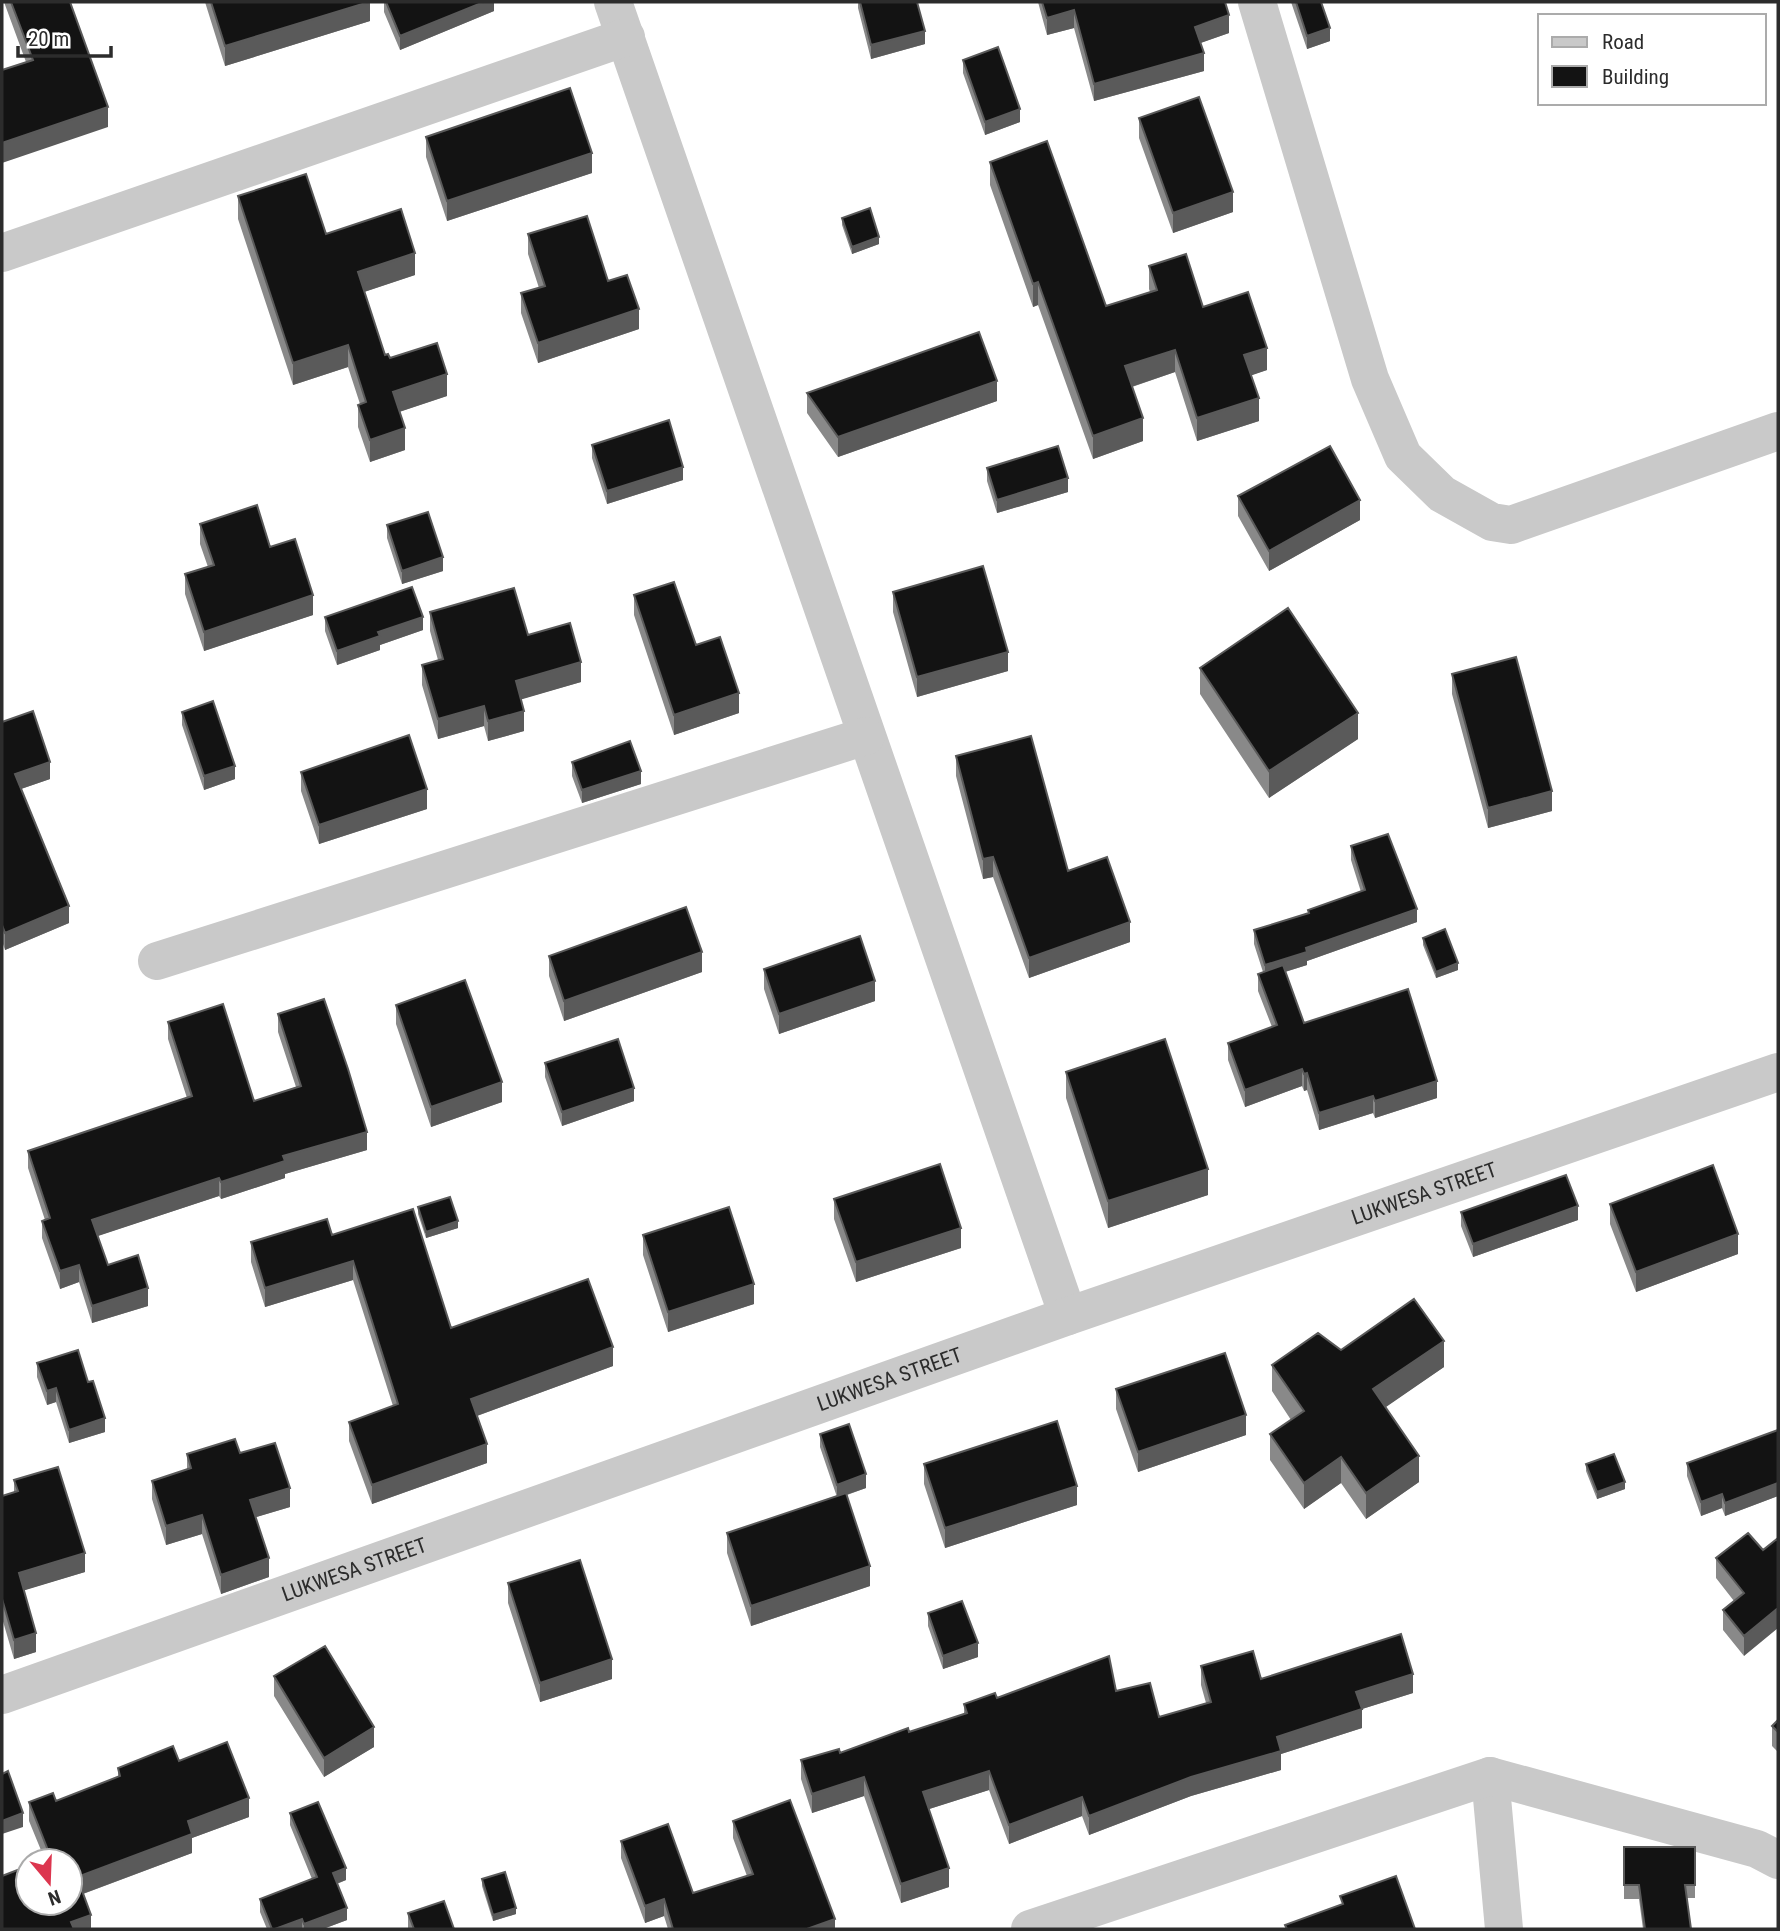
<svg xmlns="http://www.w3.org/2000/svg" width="1780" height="1931" viewBox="0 0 1780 1931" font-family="'Roboto Condensed',sans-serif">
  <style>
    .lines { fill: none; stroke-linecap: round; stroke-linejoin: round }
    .minor { stroke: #c9c9c9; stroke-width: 38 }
    .wall { fill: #898989 }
    .shaded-wall { fill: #5a5a5a }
    .building { fill: #131313; stroke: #5a5a5a; stroke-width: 2 }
    .labels { text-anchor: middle; stroke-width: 7; stroke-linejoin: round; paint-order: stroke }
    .street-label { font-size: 21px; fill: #2c2c2c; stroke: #fff }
  </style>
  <rect width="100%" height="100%" fill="#fff"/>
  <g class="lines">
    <g class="minor">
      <path d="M613 2 1068 1316"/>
      <path d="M1257 2 1370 379 1403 456 1442 494 1492 522 1511 525 1778 431"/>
      <path d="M2 253 626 37"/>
      <path d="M157 961 866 736"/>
      <path id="s1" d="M2 1695 1068 1316 1778 1072"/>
      <path d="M1490 1776 1504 1929"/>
      <path d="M1030 1929 1490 1776 1757 1849 1778 1860"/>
    </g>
  </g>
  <path class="wall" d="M4 2H70L108 127 26 62Z
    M205 2H370V21L225 66Z
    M384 2H494V11L400 50 384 12Z
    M858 2H917L925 44 871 59 858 8Z
    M1038 2H1225L1229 33 1200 43 1204 71 1094 101 1074 28 1047 35Z
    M1291 2H1321L1330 41 1307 49Z
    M963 60 1020 122 985 135 963 73Z
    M1139 118 1233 212 1173 233 1139 138Z
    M426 137 592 173 447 221 426 157Z
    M990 162 1106 306 1150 292 1149 289V266L1203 307 1267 370 1251 375 1259 421 1197 441 1175 372 1132 387 1143 441 1093 459 1038 305 1033 307 990 185Z
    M238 196 326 234 415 275 364 292 385 355 447 396 399 412 405 450 370 462 358 427V405L360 404 348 367 293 385 238 219Z
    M842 218 879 244 852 254 842 225Z
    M528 234 639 329 538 363 521 313V293L539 288 528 254Z
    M807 393 997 401 838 457 807 413Z
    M592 445 683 480 607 504 592 458Z
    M987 468 1068 492 997 513 987 481Z
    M1238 496 1360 520 1269 571 1238 516Z
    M200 524 270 547 313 615 204 651 185 594V574L208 567 200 544Z
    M387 525 443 571 402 584 387 538Z
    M893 592 1008 671 917 697 893 612Z
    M634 595 739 713 674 735 634 615Z
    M430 612 528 635 581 682 521 699 524 731 488 741 484 726 438 739 422 685V665L438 660 430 631Z
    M325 617 423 630 380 645V650L337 665 325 631Z
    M1200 668 1358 739 1269 798 1200 694Z
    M1452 674 1552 811 1488 828 1452 694Z
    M182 712 235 779 204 790 182 725Z
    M2 722 50 779 21 789 69 923 5 950 2 941Z
    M956 756 1068 871 1130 942 1029 978 993 877 983 879 956 776Z
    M572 762 641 784 582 803 572 776Z
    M301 772 427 809 319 844 301 791Z
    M1351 846 1417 922 1307 961V965L1285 972 1304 1023 1437 1098 1375 1118 1373 1113 1319 1130 1307 1090 1304 1091 1302 1086 1245 1107 1228 1060V1043L1272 1027 1258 991V974L1263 972 1254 944V930L1308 914V910L1361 892 1351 860Z
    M1423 938 1458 970 1436 978 1423 945Z
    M549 956 702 972 564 1021 549 976Z
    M764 969 875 1001 779 1034 764 989Z
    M396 1005 502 1102 431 1127 396 1024Z
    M278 1014 367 1150 285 1174V1178L221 1199 219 1196 97 1236 108 1265 148 1306 92 1323 79 1282 60 1289 42 1238V1221L45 1220 28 1168V1151L187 1098 168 1039V1022L254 1101 296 1087 278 1032Z
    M545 1063 634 1101 562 1126 545 1077Z
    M1066 1072 1208 1195 1108 1228 1066 1098Z
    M834 1199 961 1248 856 1282 834 1219Z
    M1610 1204 1738 1254 1636 1292 1610 1224Z
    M418 1207 458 1228 426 1238 418 1214Z
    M1461 1212 1578 1220 1473 1257 1461 1226Z
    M332 1235 451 1328 613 1366 477 1416 487 1463 372 1504 349 1441V1422L393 1406 353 1280 265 1307 251 1262V1242Z
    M643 1235 754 1304 668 1332 643 1255Z
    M1341 1350 1444 1367 1385 1407 1419 1482 1366 1519 1341 1483 1304 1509 1270 1460V1434L1291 1420 1272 1391V1365Z
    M37 1363 105 1432 69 1443 56 1402 47 1405 37 1377Z
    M1116 1389 1246 1435 1138 1472 1116 1409Z
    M1778 1430V1496L1725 1516 1722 1508 1701 1516 1687 1476V1463Z
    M820 1434 866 1488 847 1495 870 1586 751 1626 727 1553V1533L837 1497 820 1447Z
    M240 1453 290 1507 256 1517 269 1577 221 1594 202 1534 166 1545 152 1499V1481L187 1470V1454Z
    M924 1464 1077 1505 945 1548 924 1484Z
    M1586 1464 1625 1489 1597 1499 1586 1471Z
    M14 1480 85 1572 24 1590 36 1652 14 1659 2 1618V1496L14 1492Z
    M1763 1550 1744 1656 1723 1630V1610L1734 1601 1716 1578V1558Z
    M508 1583 612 1679 540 1702 508 1603Z
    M928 1613 978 1657 943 1669 928 1626Z
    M1201 1666 1261 1679 1413 1693 1362 1709V1728L1281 1754V1770L1191 1796 1089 1835 1082 1816 1009 1844 989 1790 929 1809 949 1887 901 1903 864 1796 812 1813 801 1779V1760L840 1753 909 1732 964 1714V1704L997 1698 1116 1691 1159 1717 1206 1703 1201 1685Z
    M274 1676 374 1747 324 1777 274 1696Z
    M1778 1720V1752L1772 1746V1726Z
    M179 1761 249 1817 192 1838V1853L83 1894 91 1929 45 1860 29 1821V1802L56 1801 118 1777V1768Z
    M290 1813 346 1880 337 1884 347 1920 323 1929H267L260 1912V1899L312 1879 290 1825Z
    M733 1821 835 1929H668L664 1916 645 1923 621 1858V1841L693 1893 747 1876 733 1838Z
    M1624 1847H1695V1898H1687L1691 1929H1643L1639 1899H1624Z
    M482 1879 516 1914 493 1921 482 1886Z
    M408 1913 454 1929H408Z"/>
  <path class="shaded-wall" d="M370 2V21L225 66V46Z
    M484 2H494V11L400 50V36Z
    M1074 10V28L1047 35V18Z
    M1229 15V33L1195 45V27Z
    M1330 28V41L1307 49V36Z
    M925 31V44L871 59V45Z
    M1204 53V71L1094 101V84Z
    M108 107V127L2 163V143Z
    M1020 109V122L985 135V122Z
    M592 153V173L447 221V201Z
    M1233 192V212L1173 233V213Z
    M879 237V244L852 254V247Z
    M415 253V275L358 294V272Z
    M1038 282V305L1033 307V284Z
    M639 309V329L538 363V343Z
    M348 345V367L293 385V363Z
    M1267 348V370L1244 378V355Z
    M1175 350V372L1125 389V366Z
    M447 374V396L393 414V392Z
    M997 381V401L838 457V437Z
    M1259 398V421L1197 441V418Z
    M1143 418V441L1093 459V436Z
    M405 428V450L370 462V440Z
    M683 467V480L607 504V491Z
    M1068 478V492L997 513V500Z
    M1360 500V520L1269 571V551Z
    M443 557V571L402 584V571Z
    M313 595V615L204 651V632Z
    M423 617V630L380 645V650L337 665V651L378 632Z
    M1008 652V671L917 697V677Z
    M581 662V682L516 701V681Z
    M739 693V713L674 735V715Z
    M484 706V726L438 739V719Z
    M524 711V731L488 741V721Z
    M1358 713V739L1269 798V771Z
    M50 762V779L15 791V774Z
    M235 766V779L204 790V776Z
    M641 771V784L582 803V790Z
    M427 789V809L319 844V825Z
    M1552 791V811L1488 828V808Z
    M993 857V877L983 879V859Z
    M69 906V923L5 950V933Z
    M1417 909V922L1307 961V965L1265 978V965L1306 948Z
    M1130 922V942L1029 978V958Z
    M702 952V972L564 1021V1001Z
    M1458 963V970L1436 978V972Z
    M875 981V1001L779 1034V1014Z
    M1302 1069V1086L1245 1107V1090Z
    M1307 1073V1090L1304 1091V1074Z
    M1437 1081V1098L1375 1118V1101Z
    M502 1082V1102L431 1127V1107Z
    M634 1088V1101L562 1126V1112Z
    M1373 1096V1113L1319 1130V1113Z
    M367 1132V1150L285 1174V1178L221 1199V1182L283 1156Z
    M1208 1169V1195L1108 1228V1201Z
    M219 1178V1196L92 1238V1220Z
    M1578 1206V1220L1473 1257V1244Z
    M458 1221V1228L426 1238V1232Z
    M961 1228V1248L856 1282V1262Z
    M1738 1234V1254L1636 1292V1272Z
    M353 1261V1280L265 1307V1288Z
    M79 1265V1282L60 1289V1271Z
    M754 1284V1304L668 1332V1312Z
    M148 1288V1306L92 1323V1306Z
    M1444 1341V1367L1373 1416V1389Z
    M613 1347V1366L471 1418V1399Z
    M56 1388V1402L47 1405V1391Z
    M1246 1415V1435L1138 1472V1452Z
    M105 1418V1432L69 1443V1430Z
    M487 1444V1463L372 1504V1485Z
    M1419 1456V1482L1366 1519V1493Z
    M1341 1457V1483L1304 1509V1483Z
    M866 1474V1488L837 1498V1485Z
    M1625 1482V1489L1597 1499V1492Z
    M1778 1483V1496L1725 1516V1503Z
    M1077 1486V1505L945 1548V1528Z
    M290 1488V1507L250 1519V1500Z
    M1722 1494V1508L1701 1516V1502Z
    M202 1515V1534L166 1545V1526Z
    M85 1553V1572L19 1592V1573Z
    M269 1558V1577L221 1594V1575Z
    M870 1566V1586L751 1626V1606Z
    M1778 1608V1628L1744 1656V1636Z
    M36 1633V1652L14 1659V1640Z
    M978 1643V1657L943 1669V1656Z
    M612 1659V1679L540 1702V1683Z
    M1413 1674V1693L1362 1709V1728L1281 1754V1770L1191 1796 1089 1835V1816L1277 1737 1356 1692Z
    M374 1727V1747L324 1777V1758Z
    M989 1771V1790L923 1811V1792Z
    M864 1777V1796L812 1813V1794Z
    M1082 1797V1816L1009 1844V1825Z
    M249 1798V1817L192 1838V1853L77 1896V1877L188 1821Z
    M23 1813V1827L2 1834V1821Z
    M346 1868V1880L333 1885V1873Z
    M949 1868V1887L901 1903V1884Z
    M664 1899V1916L645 1923V1906Z
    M347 1908V1920L323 1929H304V1924Z
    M516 1908V1914L493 1921V1915Z
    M91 1915V1929H71V1922Z
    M302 1919V1929H275Z
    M835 1919V1929H807Z"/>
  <path class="building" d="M11 2H70L108 107 2 143V70L33 60Z
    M211 2H369L225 46Z
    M386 2H484L400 36Z
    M860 2H917L925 31 871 45Z
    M1042 2H1225L1229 15 1195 27 1204 53 1094 84 1074 10 1047 18Z
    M1296 2H1321L1330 28 1307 36Z
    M998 47 1020 109 985 122 963 60Z
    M570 88 592 153 447 201 426 137Z
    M1199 97 1233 192 1173 213 1139 118Z
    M1047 141 1106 306 1157 290 1149 266 1186 254 1203 307 1248 292 1267 348 1244 355 1259 398 1197 418 1175 350 1125 366 1143 418 1093 436 1038 282 1033 284 990 162Z
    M306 174 326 234 401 209 415 253 358 272 385 355 388 354 390 358 437 343 447 374 393 392 405 428 370 440 358 405 366 402 348 345 293 363 238 196Z
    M870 208 879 237 852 247 842 218Z
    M587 216 608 281 627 275 639 309 538 343 521 293 545 286 528 234Z
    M979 332 997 381 838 437 807 393Z
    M669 420 683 467 607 491 592 445Z
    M1058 446 1068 478 997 500 987 468Z
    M1330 446 1360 500 1269 551 1238 496Z
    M257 505 270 547 295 539 313 595 204 632 185 574 214 565 200 524Z
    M428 512 443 557 402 571 387 525Z
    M983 566 1008 652 917 677 893 592Z
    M674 582 696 645 720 637 739 693 674 715 634 595Z
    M412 587 423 617 378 632 380 636 337 651 325 617Z
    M514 588 528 635 570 623 581 662 516 681 524 711 488 721 484 706 438 719 422 665 443 659 430 612Z
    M1288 608 1358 713 1269 771 1200 668Z
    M1516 657 1552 791 1488 808 1452 674Z
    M213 701 235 766 204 776 182 712Z
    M33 711 50 762 15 774 69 906 5 933 2 925V722Z
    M409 735 427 789 319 825 301 772Z
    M1031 736 1068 871 1107 857 1130 922 1029 958 993 857 983 859 956 756Z
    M630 741 641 771 582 790 572 762Z
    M1388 834 1417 909 1306 948 1307 952 1265 965 1254 930 1309 913 1308 910 1365 890 1351 846Z
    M686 907 702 952 564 1001 549 956Z
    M1445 929 1458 963 1436 972 1423 938Z
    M860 936 875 981 779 1014 764 969Z
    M1283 965 1304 1023 1408 989 1437 1081 1375 1101 1373 1096 1319 1113 1307 1073 1304 1074 1302 1069 1245 1090 1228 1043 1277 1025 1258 974Z
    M465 980 502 1082 431 1107 396 1005Z
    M324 999 348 1069 367 1132 283 1156 285 1161 221 1182 219 1178 92 1220 108 1265 138 1255 148 1288 92 1306 79 1265 60 1271 42 1221 50 1218 28 1151 192 1096 168 1022 223 1004 254 1101 301 1086 278 1014Z
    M618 1039 634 1088 562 1112 545 1063Z
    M1165 1039 1208 1169 1108 1201 1066 1072Z
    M940 1164 961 1228 856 1262 834 1199Z
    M1713 1165 1738 1234 1636 1272 1610 1204Z
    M1566 1175 1578 1206 1473 1244 1461 1212Z
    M450 1197 458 1221 426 1232 418 1207Z
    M729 1207 754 1284 668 1312 643 1235Z
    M413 1209 451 1328 588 1279 613 1347 471 1399 487 1444 372 1485 349 1422 398 1404 353 1261 265 1288 251 1242 327 1219 332 1235Z
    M1414 1299 1444 1341 1373 1389 1419 1456 1366 1493 1341 1457 1304 1483 1270 1434 1304 1411 1272 1365 1318 1333 1341 1350Z
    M78 1350 88 1382 93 1381 105 1418 69 1430 56 1388 47 1391 37 1363Z
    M1225 1353 1246 1415 1138 1452 1116 1389Z
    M1057 1421 1077 1486 945 1528 924 1464Z
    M849 1424 866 1474 837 1485 820 1434Z
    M1778 1430V1483L1725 1503 1722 1494 1701 1502 1687 1463Z
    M235 1439 240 1453 275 1443 290 1488 250 1500 269 1558 221 1575 202 1515 166 1526 152 1481 191 1468 187 1454Z
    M1614 1454 1625 1482 1597 1492 1586 1464Z
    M58 1467 85 1553 19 1573 36 1633 14 1640 2 1599V1496L18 1491 14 1480Z
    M846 1493 870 1566 751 1606 727 1533Z
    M1748 1533 1763 1550 1778 1538V1608L1744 1636 1723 1610 1744 1593 1716 1558Z
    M580 1560 612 1659 540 1683 508 1583Z
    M962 1601 978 1643 943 1656 928 1613Z
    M1401 1634 1413 1674 1356 1692 1362 1709 1277 1737 1281 1751 1191 1777 1089 1816 1082 1797 1009 1825 989 1771 923 1792 949 1868 901 1884 864 1777 812 1794 801 1760 839 1749 840 1753 908 1728 909 1732 967 1713 964 1704 995 1693 997 1698 1109 1656 1116 1691 1150 1683 1159 1717 1211 1702 1201 1666 1253 1651 1261 1679Z
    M325 1646 374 1727 324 1758 274 1676Z
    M1778 1720V1732L1772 1726Z
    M227 1742 249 1798 188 1821 192 1834 77 1877 91 1915 71 1922 74 1929H2V1876L28 1866V1903H70V1861H42L51 1858 29 1802 53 1793 56 1801 120 1776 118 1768 173 1746 179 1761Z
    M8 1771 23 1813 2 1821V1774Z
    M790 1800 835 1919 807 1929H673L664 1899 645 1906 621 1841 668 1824 693 1893 753 1874 733 1821Z
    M318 1802 346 1868 333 1873 347 1908 304 1924 302 1919 275 1929H272L260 1899 317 1877 290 1813Z
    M1624 1847H1695V1885H1685L1691 1929H1645L1639 1885H1624Z
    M505 1872 516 1908 493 1915 482 1879Z
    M1396 1876 1415 1929H1287L1285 1925 1343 1904 1340 1896Z
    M444 1901 454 1929H414L408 1913Z"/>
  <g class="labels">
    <g class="street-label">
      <text dy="7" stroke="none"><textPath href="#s1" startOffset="1508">LUKWESA STREET</textPath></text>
      <text dy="7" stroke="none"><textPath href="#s1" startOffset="942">LUKWESA STREET</textPath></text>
      <text dy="7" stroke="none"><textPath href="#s1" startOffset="374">LUKWESA STREET</textPath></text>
    </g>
  </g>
  <rect width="1780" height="1931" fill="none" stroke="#2c2c2c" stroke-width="7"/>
  <rect x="1538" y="14" width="228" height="91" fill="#ffffff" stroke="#ababab" stroke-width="2"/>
  <rect x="1552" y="37" width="35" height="10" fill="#c9c9c9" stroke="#ababab" stroke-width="2"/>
  <text x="1602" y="49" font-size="21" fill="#2c2c2c">Road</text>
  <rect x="1552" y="66" width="35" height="21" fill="#131313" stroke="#ababab" stroke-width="2"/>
  <text x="1602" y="84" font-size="21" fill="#2c2c2c">Building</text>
  <g transform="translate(49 1882) rotate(161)"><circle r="33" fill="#ffffff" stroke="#ababab" stroke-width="2"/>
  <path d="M0-5L12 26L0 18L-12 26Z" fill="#dc364f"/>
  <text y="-10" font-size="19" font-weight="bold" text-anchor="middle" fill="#2c2c2c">N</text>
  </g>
  <path d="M18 46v10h93v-10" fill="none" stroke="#2c2c2c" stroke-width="3.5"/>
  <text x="28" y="46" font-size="21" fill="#2c2c2c" stroke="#ffffff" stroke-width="5" paint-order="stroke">20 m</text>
</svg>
